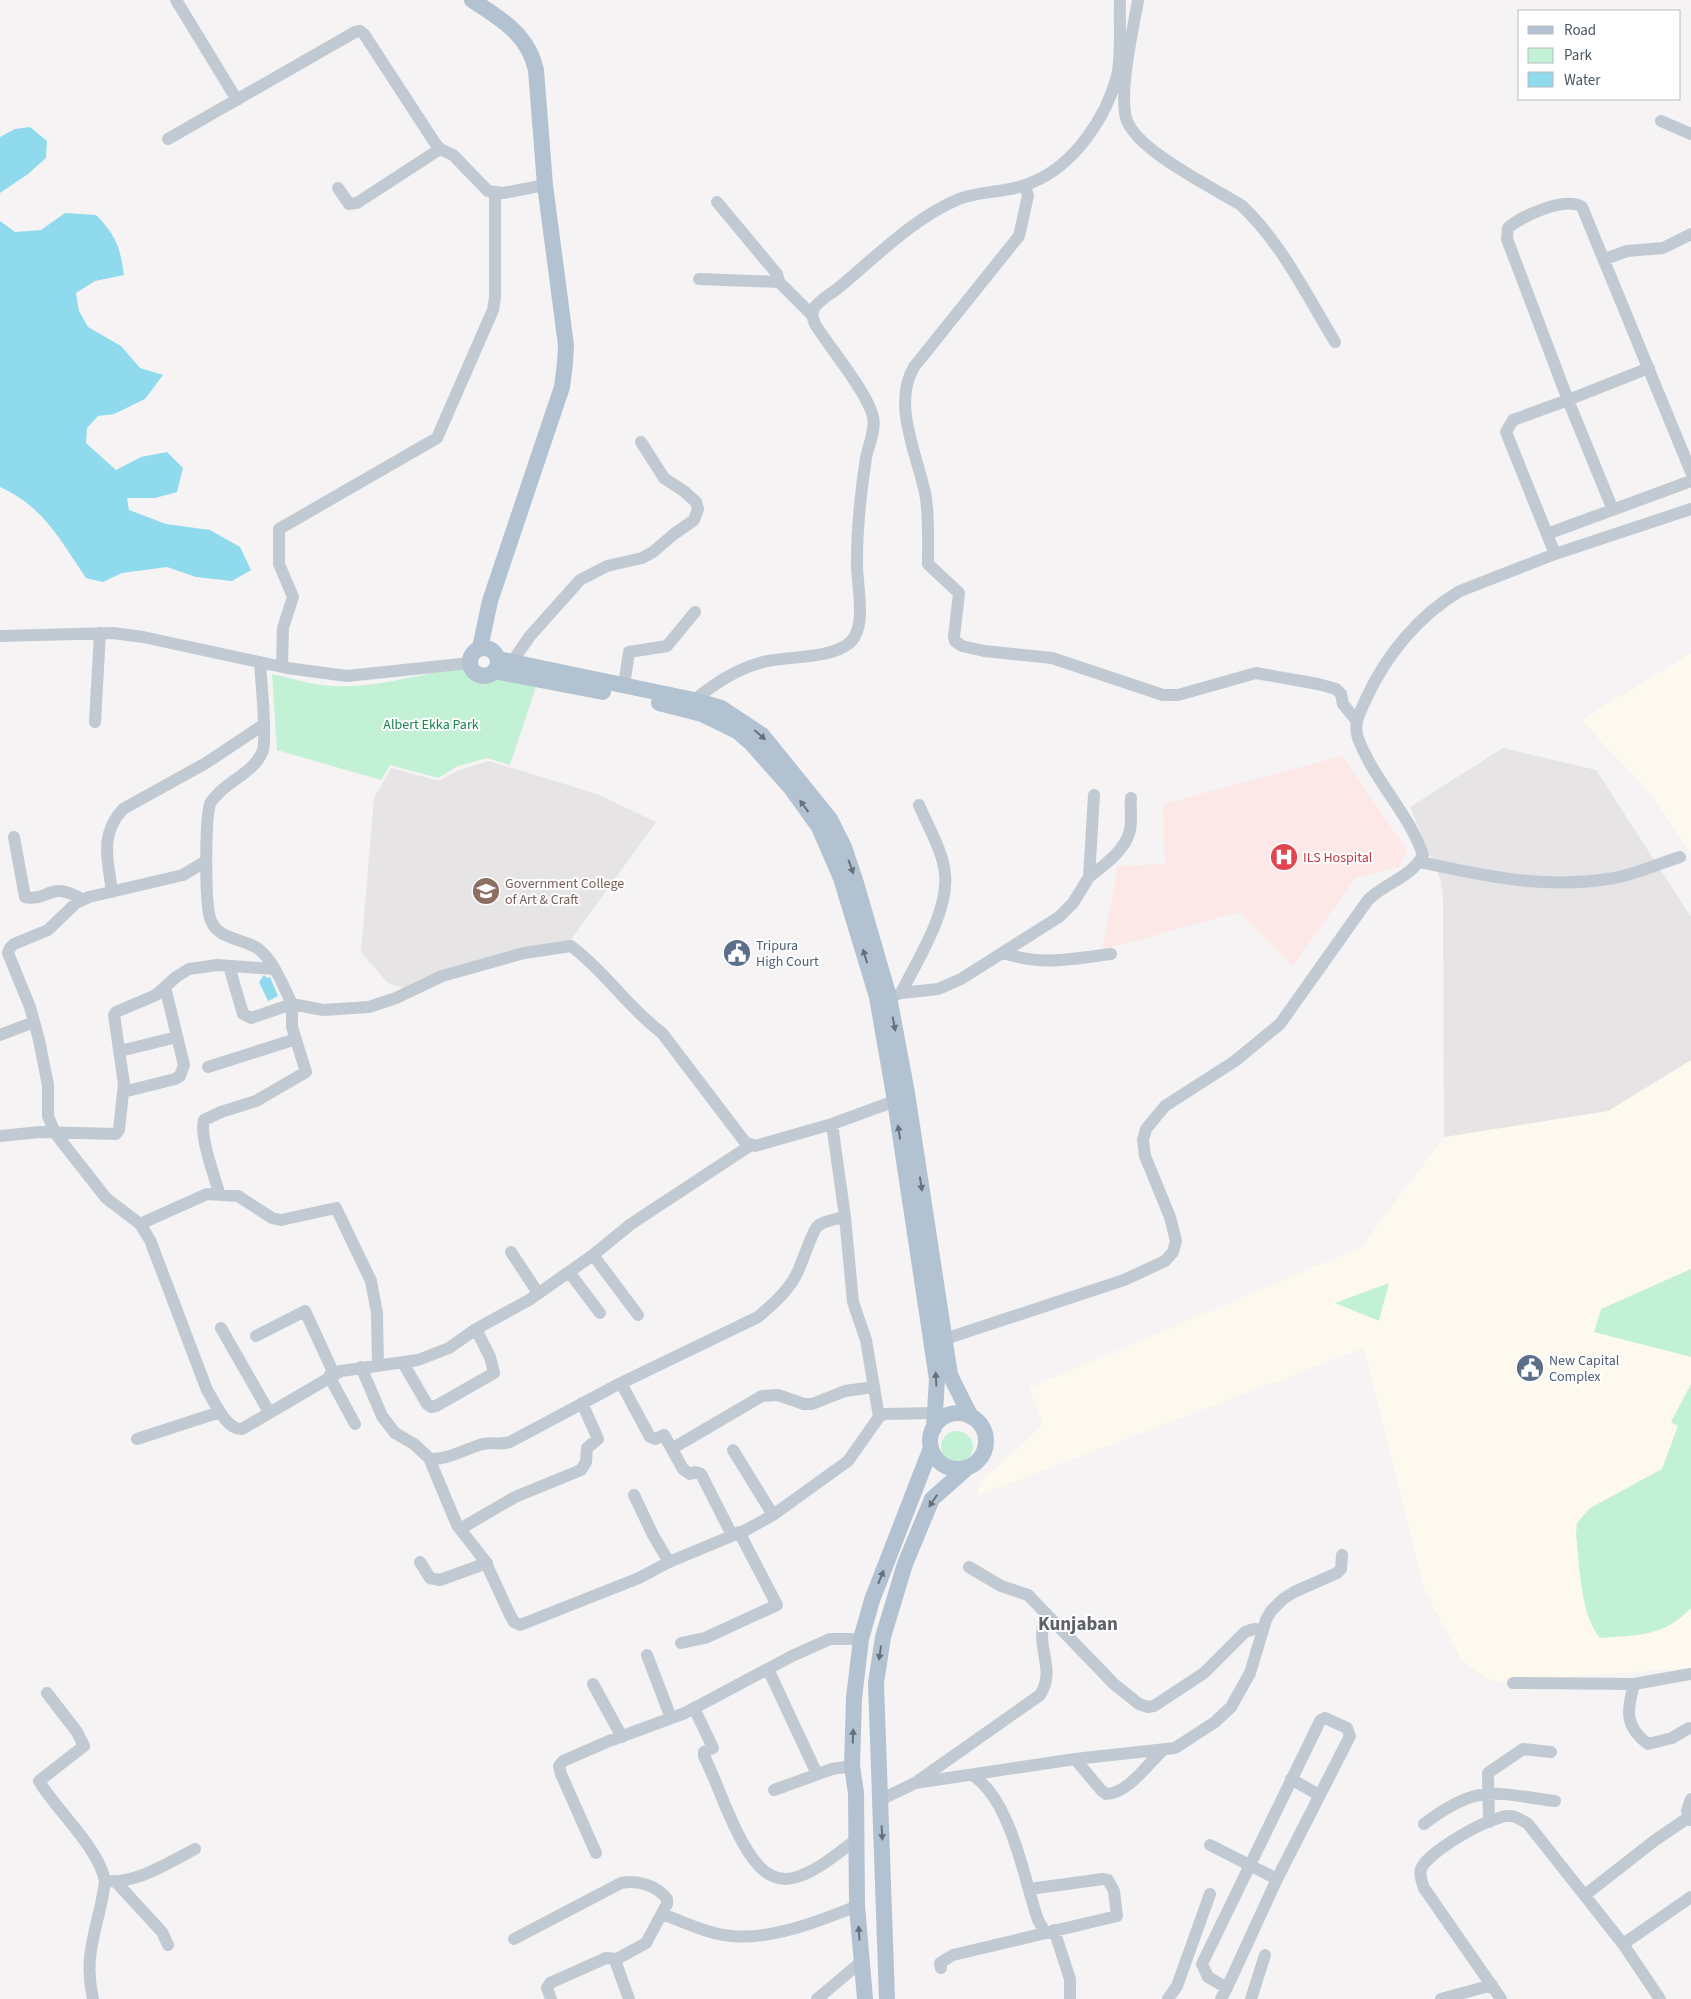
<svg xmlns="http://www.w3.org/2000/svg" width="1691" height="1999" viewBox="0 0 1691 1999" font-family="'Source Sans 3',sans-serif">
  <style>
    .commercial { fill: #fdf9ef }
    .education { fill: #e6e4e5 }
    .medical { fill: #fce8e6 }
    .green { fill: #c3f1d5 }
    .water { fill: #90daee }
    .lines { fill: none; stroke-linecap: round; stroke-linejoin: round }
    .minor { stroke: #c1cad2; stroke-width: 12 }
    .major { stroke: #b3c2d1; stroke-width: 16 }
    .oneway { fill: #64717d }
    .labels { text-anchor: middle; stroke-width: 4; stroke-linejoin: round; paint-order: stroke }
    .park-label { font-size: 14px; fill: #17864f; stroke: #fff }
    .health-label { font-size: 14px; fill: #be3a42; stroke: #fff; text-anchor: start }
    .education-label { font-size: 14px; fill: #785e54; stroke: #fff; text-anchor: start }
    .service-label { font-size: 14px; fill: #4e5e75; stroke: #fff; text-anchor: start }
    .district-label { font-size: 19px; font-weight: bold; fill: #5f6368; stroke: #fff }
  </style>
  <rect width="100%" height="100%" fill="#f5f3f3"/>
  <path class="commercial" d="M1691 653V854L1648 791 1581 720Z
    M1691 1060V1668L1494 1682 1463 1662 1424 1590 1364 1348 977 1496 979 1483 1043 1425 1029 1388 1361 1247 1444 1137 1608 1111Z"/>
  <path class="education" d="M1503 748 1596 770 1691 917V1060L1608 1111 1444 1137 1443 896 1441 881 1410 807Z
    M489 761 597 794 656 822 570 941 403 988 388 983 361 952 374 798 391 768 439 781 459 770Z"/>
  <path class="medical" d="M1342 756 1407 850 1399 867 1355 878 1293 966 1239 912 1102 950 1118 866 1165 864 1163 804Z"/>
  <path class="green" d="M484 667 512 673 538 681 510 765 487 758 458 766 438 778 390 765 381 780 277 750 272 674C291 678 312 685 332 686 383 689 433 668 484 667Z
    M1691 1269V1357L1594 1332 1601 1309Z
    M1389 1283 1379 1321 1335 1303Z
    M1691 1384V1608C1664 1637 1637 1635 1600 1638 1580 1614 1580 1567 1576 1535L1577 1523 1590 1508 1662 1469 1678 1426 1671 1422Z
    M941 1447a16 16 0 1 1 32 0a16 16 0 1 1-32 0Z"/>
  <path class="water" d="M30 127 47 141 46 158 28 174 0 193V137L15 129Z
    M65 213 96 215C116 235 120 247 124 275L95 281 76 293 79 311 88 327 121 346 140 368 163 375 145 399 114 414 98 416 87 428 86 443 116 470 141 457 167 452 183 468 177 492 155 498H127L129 510 166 524 210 530 240 547 251 570 232 581 196 577 167 567 122 573 103 582 86 578C60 540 44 507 0 487V221L15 232 41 230Z
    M264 975 267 978 270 977 278 996 268 1001 259 982Z"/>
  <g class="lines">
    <path class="minor" d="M176 0 237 100
      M1138 0C1133 30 1119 89 1126 118 1135 150 1212 187 1241 205 1281 242 1307 296 1335 342
      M1661 121 1691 134
      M168 139 355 32 360 31 364 34 435 143 440 149 453 155 488 191 503 193 545 185
      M1025 185 1028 196 1019 236 914 367C891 406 919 458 926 498 929 520 928 542 928 564L959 593 954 637 955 641 962 646 984 651 1052 658 1163 695H1178L1256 673 1318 684 1336 689 1341 694 1343 704 1356 720
      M338 188 349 204 357 203 440 149
      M717 202 777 274 779 282
      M1605 259 1627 251 1663 248 1691 234
      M699 279 779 282 812 315
      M1613 510 1568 400 1649 368
      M1547 534 1506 432 1513 420 1568 400 1507 239 1508 228C1521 216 1566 196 1582 207L1691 472
      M1555 554 1547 534 1691 481
      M0 636 113 633 143 637 287 668 347 676 470 663
      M512 662 530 636 580 580 607 566 642 558 653 552 674 534 694 520 698 509 696 502 685 492 664 478 641 442
      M260 663C261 681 267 735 263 750 256 771 230 780 217 795 215 797 211 801 210 804 205 821 205 901 210 918 217 942 247 937 262 952 276 966 283 986 292 1004L323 1010 369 1007 396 998 442 976 524 953 571 946C605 971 628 1008 662 1033L745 1142 755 1146 832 1124 895 1101
      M282 667 283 628 293 597 279 564V529L437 438 493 310 495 297V193
      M624 685 629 652 667 646 695 612
      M694 700C716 683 736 669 763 662 787 656 829 659 848 644 869 629 856 584 857 561 857 527 861 491 866 458 868 446 876 431 873 417 868 393 829 347 815 324L812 315 814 308C821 299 829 295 837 289 875 258 913 218 959 199 983 190 1010 193 1033 182 1074 165 1106 118 1117 76 1122 57 1119 21 1120 0
      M95 722 100 633
      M14 837 25 897C50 902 49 879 83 900
      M206 861 183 875 89 897 76 903 48 930 14 944 10 948 8 953 30 1007 39 1040 48 1085V1116L55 1133 106 1198 140 1224 150 1240 207 1390C215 1402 226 1430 242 1429L341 1371 418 1360 449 1348 476 1329 529 1300 593 1255 631 1224 751 1145
      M1420 862C1486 876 1545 890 1614 878 1636 874 1658 864 1680 857
      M1089 877C1104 865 1126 850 1130 830 1132 820 1130 808 1131 798
      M112 892C108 860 99 835 123 809L206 763 263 725
      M1004 953C1041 966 1072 959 1111 954
      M901 993C917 961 949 911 945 874 943 851 928 827 919 805
      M889 997 901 993 938 989 961 979 1059 917 1073 903 1089 877 1094 795
      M0 1035 34 1022
      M120 1051 177 1037
      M208 1067 296 1039
      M123 1092 175 1079 180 1076 184 1065 165 987
      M832 1124 845 1217 853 1302 866 1340 879 1417
      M0 1136 40 1132 116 1134 119 1130 124 1084 114 1015 116 1012 156 995 176 977 189 969 217 965 274 969
      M219 1193C215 1177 199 1136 204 1120L221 1112 256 1101 306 1072 292 1027V1004L251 1018 243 1014 229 966
      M140 1224 207 1194 238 1196 272 1218 281 1220 336 1208 371 1281 377 1313 378 1365
      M511 1252 538 1293
      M593 1255 638 1315
      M569 1272 600 1313
      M221 1328 269 1412
      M256 1336 305 1311 334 1374
      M945 1339 1124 1280 1165 1261 1173 1252 1176 1241 1170 1217 1145 1156 1143 1140 1146 1129 1165 1106 1235 1061 1280 1024 1368 900C1385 883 1412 877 1423 855 1409 813 1374 781 1358 738 1353 724 1360 712 1366 699 1386 655 1419 615 1460 591L1555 554 1691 509
      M403 1363 427 1404 431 1407 436 1406 494 1373 490 1357 476 1329
      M361 1367 382 1416 395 1433 414 1444 429 1458C445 1462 466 1448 483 1444 492 1442 500 1445 510 1442L615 1386 758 1317C772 1305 786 1293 795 1277 802 1266 812 1229 819 1225 826 1220 837 1219 845 1217
      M329 1376 355 1424
      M621 1383 650 1437 655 1439 664 1435 683 1469 690 1474 695 1472 701 1474 732 1535
      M137 1439 220 1412
      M673 1448 762 1396 778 1395 804 1404H812L845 1391 874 1387
      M733 1450 773 1515
      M429 1458 457 1525 485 1561 510 1615 514 1622 520 1625 639 1578 669 1562 746 1530 773 1515 848 1461 879 1417 885 1414 935 1413
      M634 1495 653 1535 669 1562
      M460 1529 515 1497 581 1470 586 1462 587 1448 598 1439 582 1403
      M420 1562 430 1578 440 1580 487 1563
      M969 1567 1001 1586 1028 1595 1114 1684 1139 1704 1148 1707 1154 1706 1204 1673 1245 1632 1254 1629 1262 1630
      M681 1643 705 1638 777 1605 739 1532
      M647 1655 671 1718
      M768 1669 817 1774
      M1513 1683 1634 1684 1691 1674
      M593 1684 622 1737
      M1634 1684C1627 1710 1624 1726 1648 1744L1672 1738 1689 1728
      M47 1693 77 1732 84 1746 39 1781C56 1810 99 1848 105 1881 100 1924 82 1952 93 1999
      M694 1708 713 1748 704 1752V1756C720 1788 735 1840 759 1866 768 1876 780 1881 793 1878 816 1873 837 1853 856 1840
      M1075 1759 1101 1790 1106 1794C1127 1794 1147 1765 1162 1751
      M972 1775C1011 1799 1024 1879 1038 1920L1045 1932
      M1291 1779 1319 1795
      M918 1781 1040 1695C1053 1675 1043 1659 1042 1637 1042 1628 1044 1620 1046 1613
      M774 1790 832 1769 852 1766
      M1691 1799 1687 1811 1691 1820
      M880 1800 915 1783 1075 1759 1175 1748 1215 1722 1231 1707 1250 1673 1266 1620 1271 1611 1283 1599 1294 1592 1337 1573 1341 1569 1342 1555
      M1489 1822 1488 1773 1523 1749 1551 1752
      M1424 1824C1478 1783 1493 1793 1555 1801
      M1210 1845 1277 1879
      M596 1853 561 1774 559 1766 563 1761 609 1741 685 1713 792 1656 830 1639H861
      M105 1881C136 1884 168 1863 195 1849
      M116 1882 162 1932 168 1945
      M1585 1895 1654 1841 1689 1817
      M662 1914C684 1922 708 1934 731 1936 773 1940 819 1921 857 1906
      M1054 1930 1070 1979V1999
      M514 1939 621 1883C637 1880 657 1885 667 1899V1904L646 1943 617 1959 616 1963 629 1999
      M1623 1944 1691 1897
      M941 1968 940 1963 953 1955 1117 1916 1114 1891 1108 1880 1103 1879 1029 1889
      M551 1999 547 1988 550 1983 606 1958 617 1959
      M817 1999 861 1962
      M1168 1999 1177 1986 1210 1894
      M1221 1999 1232 1977 1277 1879 1350 1736 1347 1728 1325 1718 1320 1721 1202 1964 1208 1977 1227 1988
      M1251 1999 1265 1955
      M1441 1999 1492 1985
      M1501 1999 1424 1888C1422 1882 1419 1875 1421 1869 1427 1852 1493 1814 1510 1816 1517 1816 1523 1821 1528 1824L1623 1944 1660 1999"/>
    <path class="major" d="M472 0C501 19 528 34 536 70L545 185 566 345 565 363 562 387 490 601 480 648
      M470 662a14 14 0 1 1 28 0a14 14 0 1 1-28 0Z
      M498 659 694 700 721 708 762 735 830 819 844 847 856 883 889 997 907 1093 950 1375 971 1417
      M494 671 603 692
      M659 703 702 714 737 731 751 743 791 788 819 827 841 878 877 997 895 1101 937 1379 934 1428
      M930 1441a28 28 0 1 1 56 0a28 28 0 1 1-56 0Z
      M865 1999 857 1906 856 1793 852 1766 854 1698 861 1639 872 1600 931 1448
      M887 1999 876 1683 883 1637 905 1564 932 1499 968 1467"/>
  </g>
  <defs><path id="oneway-solid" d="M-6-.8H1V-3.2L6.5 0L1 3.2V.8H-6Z" transform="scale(1.25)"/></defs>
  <g class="oneway">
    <use href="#oneway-solid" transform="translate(760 735) rotate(41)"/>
    <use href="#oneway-solid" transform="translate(804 806) rotate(-126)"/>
    <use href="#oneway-solid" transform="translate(851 867) rotate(70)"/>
    <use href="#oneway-solid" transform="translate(865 956) rotate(-107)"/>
    <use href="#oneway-solid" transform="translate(894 1024) rotate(79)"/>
    <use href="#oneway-solid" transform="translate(899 1132) rotate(-99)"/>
    <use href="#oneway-solid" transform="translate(921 1184) rotate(81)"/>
    <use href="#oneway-solid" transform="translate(936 1379) rotate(-93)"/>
    <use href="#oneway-solid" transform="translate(933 1501) rotate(124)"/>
    <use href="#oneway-solid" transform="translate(881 1577) rotate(-68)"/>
    <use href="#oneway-solid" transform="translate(880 1653) rotate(98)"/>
    <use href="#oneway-solid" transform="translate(853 1736) rotate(-88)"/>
    <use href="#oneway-solid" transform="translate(882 1833) rotate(87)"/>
    <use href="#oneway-solid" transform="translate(859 1933) rotate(-94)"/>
  </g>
  <defs>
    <symbol id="hospital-disc" viewBox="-11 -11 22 22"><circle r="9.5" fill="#e0444e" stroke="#fff"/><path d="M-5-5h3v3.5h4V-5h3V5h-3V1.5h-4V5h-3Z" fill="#fff"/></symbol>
    <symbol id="university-disc" viewBox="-11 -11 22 22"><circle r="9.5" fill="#8d6e63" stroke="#fff"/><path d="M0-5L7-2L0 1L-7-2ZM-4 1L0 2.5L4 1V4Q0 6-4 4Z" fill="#fff"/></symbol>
    <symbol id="civic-disc" viewBox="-11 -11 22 22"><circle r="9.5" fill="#5c6f8a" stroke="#fff"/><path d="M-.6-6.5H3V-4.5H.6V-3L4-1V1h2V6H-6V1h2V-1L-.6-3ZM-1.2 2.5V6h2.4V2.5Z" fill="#fff"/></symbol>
  </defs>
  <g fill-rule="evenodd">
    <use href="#hospital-disc" x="1268" y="841" width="32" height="32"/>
    <use href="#university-disc" x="470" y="875" width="32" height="32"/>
    <use href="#civic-disc" x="721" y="937" width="32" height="32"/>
    <use href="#civic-disc" x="1514" y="1352" width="32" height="32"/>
  </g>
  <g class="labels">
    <g class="park-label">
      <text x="431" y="729">Albert Ekka Park</text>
    </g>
    <g class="health-label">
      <text x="1303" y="862">ILS Hospital</text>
    </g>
    <g class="education-label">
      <text x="505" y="888">Government College<tspan x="505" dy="16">of Art &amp; Craft</tspan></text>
    </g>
    <g class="service-label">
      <text x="756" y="950">Tripura<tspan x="756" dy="16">High Court</tspan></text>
      <text x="1549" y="1365">New Capital<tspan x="1549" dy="16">Complex</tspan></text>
    </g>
    <g class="district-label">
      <text x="1078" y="1630">Kunjaban</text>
    </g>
  </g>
  <rect x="1518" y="10" width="162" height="90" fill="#ffffff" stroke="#b7bbc0"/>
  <rect x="1528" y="26" width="25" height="8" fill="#b3c2d1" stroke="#b7bbc0"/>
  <text x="1564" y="35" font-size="15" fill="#4a5661">Road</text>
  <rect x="1528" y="48" width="25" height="15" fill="#c3f1d5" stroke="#b7bbc0"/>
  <text x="1564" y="60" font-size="15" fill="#4a5661">Park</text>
  <rect x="1528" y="72" width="25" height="15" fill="#90daee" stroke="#b7bbc0"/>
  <text x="1564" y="85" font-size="15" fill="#4a5661">Water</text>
</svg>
